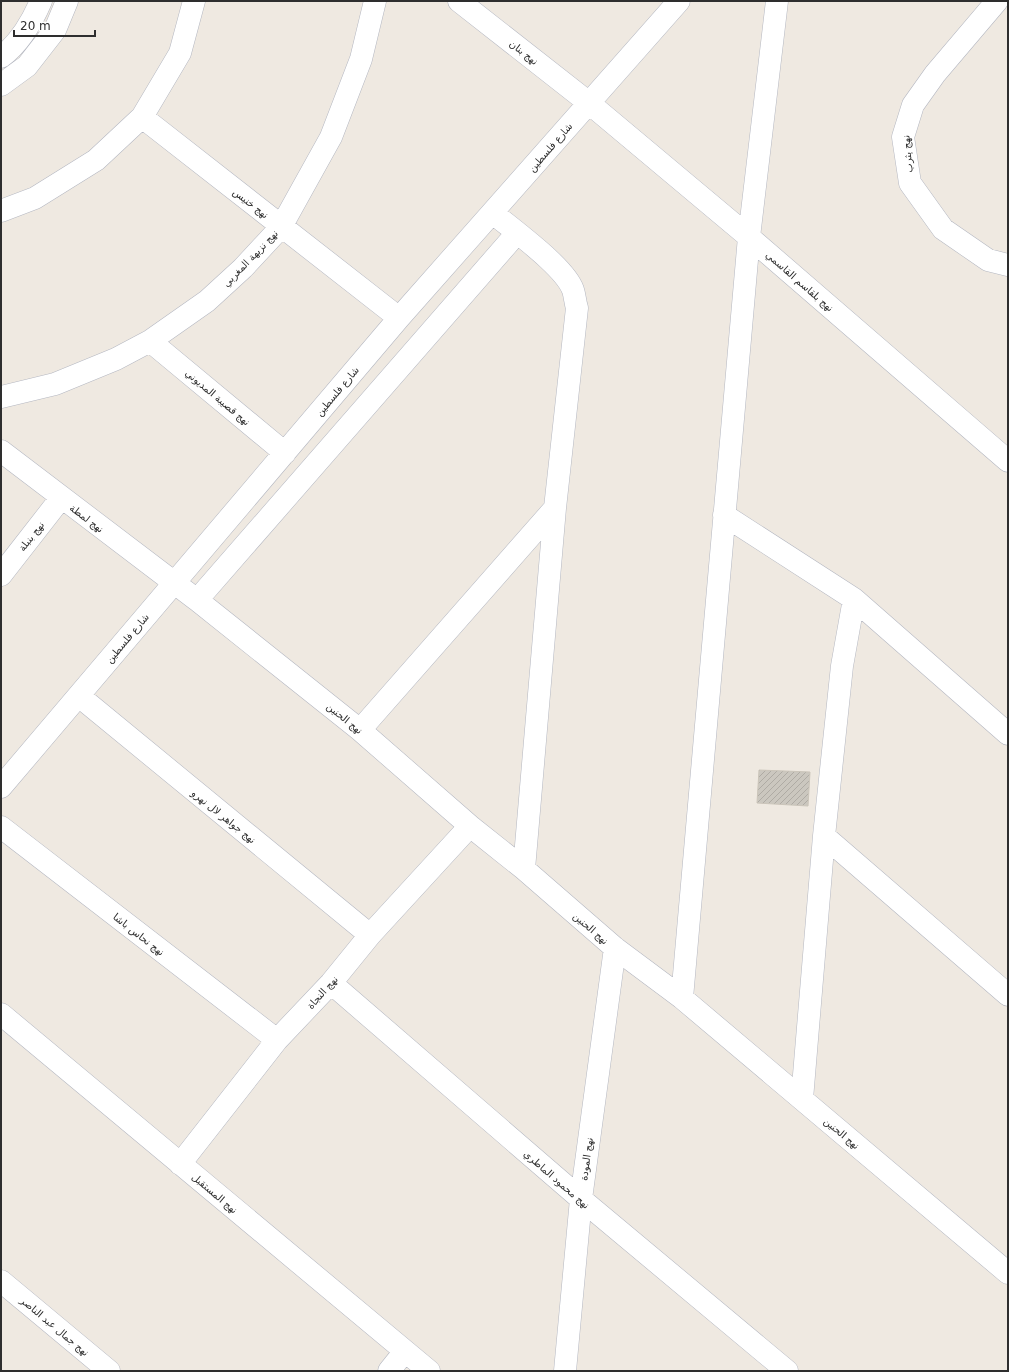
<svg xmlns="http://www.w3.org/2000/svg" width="1009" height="1372" viewBox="0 0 1009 1372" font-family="'DejaVu Sans',Cairo,sans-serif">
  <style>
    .building { fill: url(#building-hatch); stroke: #cbc5ba }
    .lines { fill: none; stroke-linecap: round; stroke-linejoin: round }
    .street-casing { stroke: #b4b7c1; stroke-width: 23 }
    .street { stroke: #fff; stroke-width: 22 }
    .labels { text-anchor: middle; stroke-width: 3; stroke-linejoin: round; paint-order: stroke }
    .street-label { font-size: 10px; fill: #2e2e2e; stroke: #fff }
  </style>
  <defs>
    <pattern id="building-hatch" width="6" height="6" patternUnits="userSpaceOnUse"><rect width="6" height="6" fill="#cbc7bf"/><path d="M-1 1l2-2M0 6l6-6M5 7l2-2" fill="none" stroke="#afaba4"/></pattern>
  </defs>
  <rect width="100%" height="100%" fill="#efe9e1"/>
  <path class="building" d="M759 770 810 772 808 806 757 803Z"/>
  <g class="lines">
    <defs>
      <path id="street" d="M459 1 589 103 749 237 1008 461
        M997 1 935 74 913 105 903 137 910 183 943 229 988 260 1008 265
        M1 57C20 43 32 22 41 1
        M1 85 27 66 55 30 67 1
        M142 117 399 318
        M1 211 35 198 96 160 142 117 180 53 194 1
        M493 213C513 230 565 267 573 290 575 296 575 302 577 308L555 508 524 869
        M150 341 285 453
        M1 397 55 384 116 359 150 341 207 301 243 268 281 227 331 137 361 59 375 1
        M1 451 197 600 360 730 470 826 524 869 615 948 682 998 1008 1273
        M724 515 854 599 1008 734
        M1 575 61 498
        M197 600 517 233
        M79 696 370 935
        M360 730 555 508
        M1 787 399 318 679 1
        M1 827 277 1040
        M824 836 1008 995
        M331 983 581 1199 787 1371
        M682 998 749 237 777 1
        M1 1014 429 1371
        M802 1099 824 836 842 666 854 599
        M180 1164 277 1040 331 983 370 935 470 826
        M1 1281 109 1371
        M389 1371 405 1351
        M565 1371 581 1199 615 948"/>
    </defs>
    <use href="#street" class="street-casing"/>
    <use href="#street" class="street"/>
  </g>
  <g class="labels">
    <g class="street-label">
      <text transform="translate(524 52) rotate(38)" y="4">نهج بنان</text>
      <text transform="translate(550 147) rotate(-49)" y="4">شارع فلسطين</text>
      <text transform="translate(907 154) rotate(-95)" y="4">نهج يثرب</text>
      <text transform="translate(251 203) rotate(38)" y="4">نهج خنيس</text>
      <text transform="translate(250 258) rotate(-46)" y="4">نهج نزيهة المغربي</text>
      <text transform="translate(800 281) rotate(41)" y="4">نهج بلقاسم القاسمي</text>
      <text transform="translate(337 391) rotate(-50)" y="4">شارع فلسطين</text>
      <text transform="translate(218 397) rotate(40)" y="4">نهج قصيبة المديوني</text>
      <text transform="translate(87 518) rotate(37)" y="4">نهج لمطة</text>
      <text transform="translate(31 536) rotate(-52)" y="4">نهج بنبلة</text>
      <text transform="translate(127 638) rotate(-50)" y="4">شارع فلسطين</text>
      <text transform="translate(345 718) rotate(39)" y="4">نهج الحنين</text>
      <text transform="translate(224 816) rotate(39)" y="4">نهج جواهر لال نهرو</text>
      <text transform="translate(591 928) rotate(41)" y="4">نهج الحنين</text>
      <text transform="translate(139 934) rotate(38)" y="4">نهج نحاس باشا</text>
      <text transform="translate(322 992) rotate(-48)" y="4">نهج النجاة</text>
      <text transform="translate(842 1133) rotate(40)" y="4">نهج الحنين</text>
      <text transform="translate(586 1159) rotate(-82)" y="4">نهج المودة</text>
      <text transform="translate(557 1179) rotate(41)" y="4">نهج محمود الماطري</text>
      <text transform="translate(215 1193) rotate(40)" y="4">نهج المستقبل</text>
      <text transform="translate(55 1326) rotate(40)" y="4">نهج جمال عبد الناصر</text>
    </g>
  </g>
  <rect width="1009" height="1372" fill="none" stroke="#2e2e2e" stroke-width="4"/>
  <path d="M14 30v6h81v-6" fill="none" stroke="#2e2e2e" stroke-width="2"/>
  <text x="20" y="30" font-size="12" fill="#2e2e2e" stroke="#ffffff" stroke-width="3" paint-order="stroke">20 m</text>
</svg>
